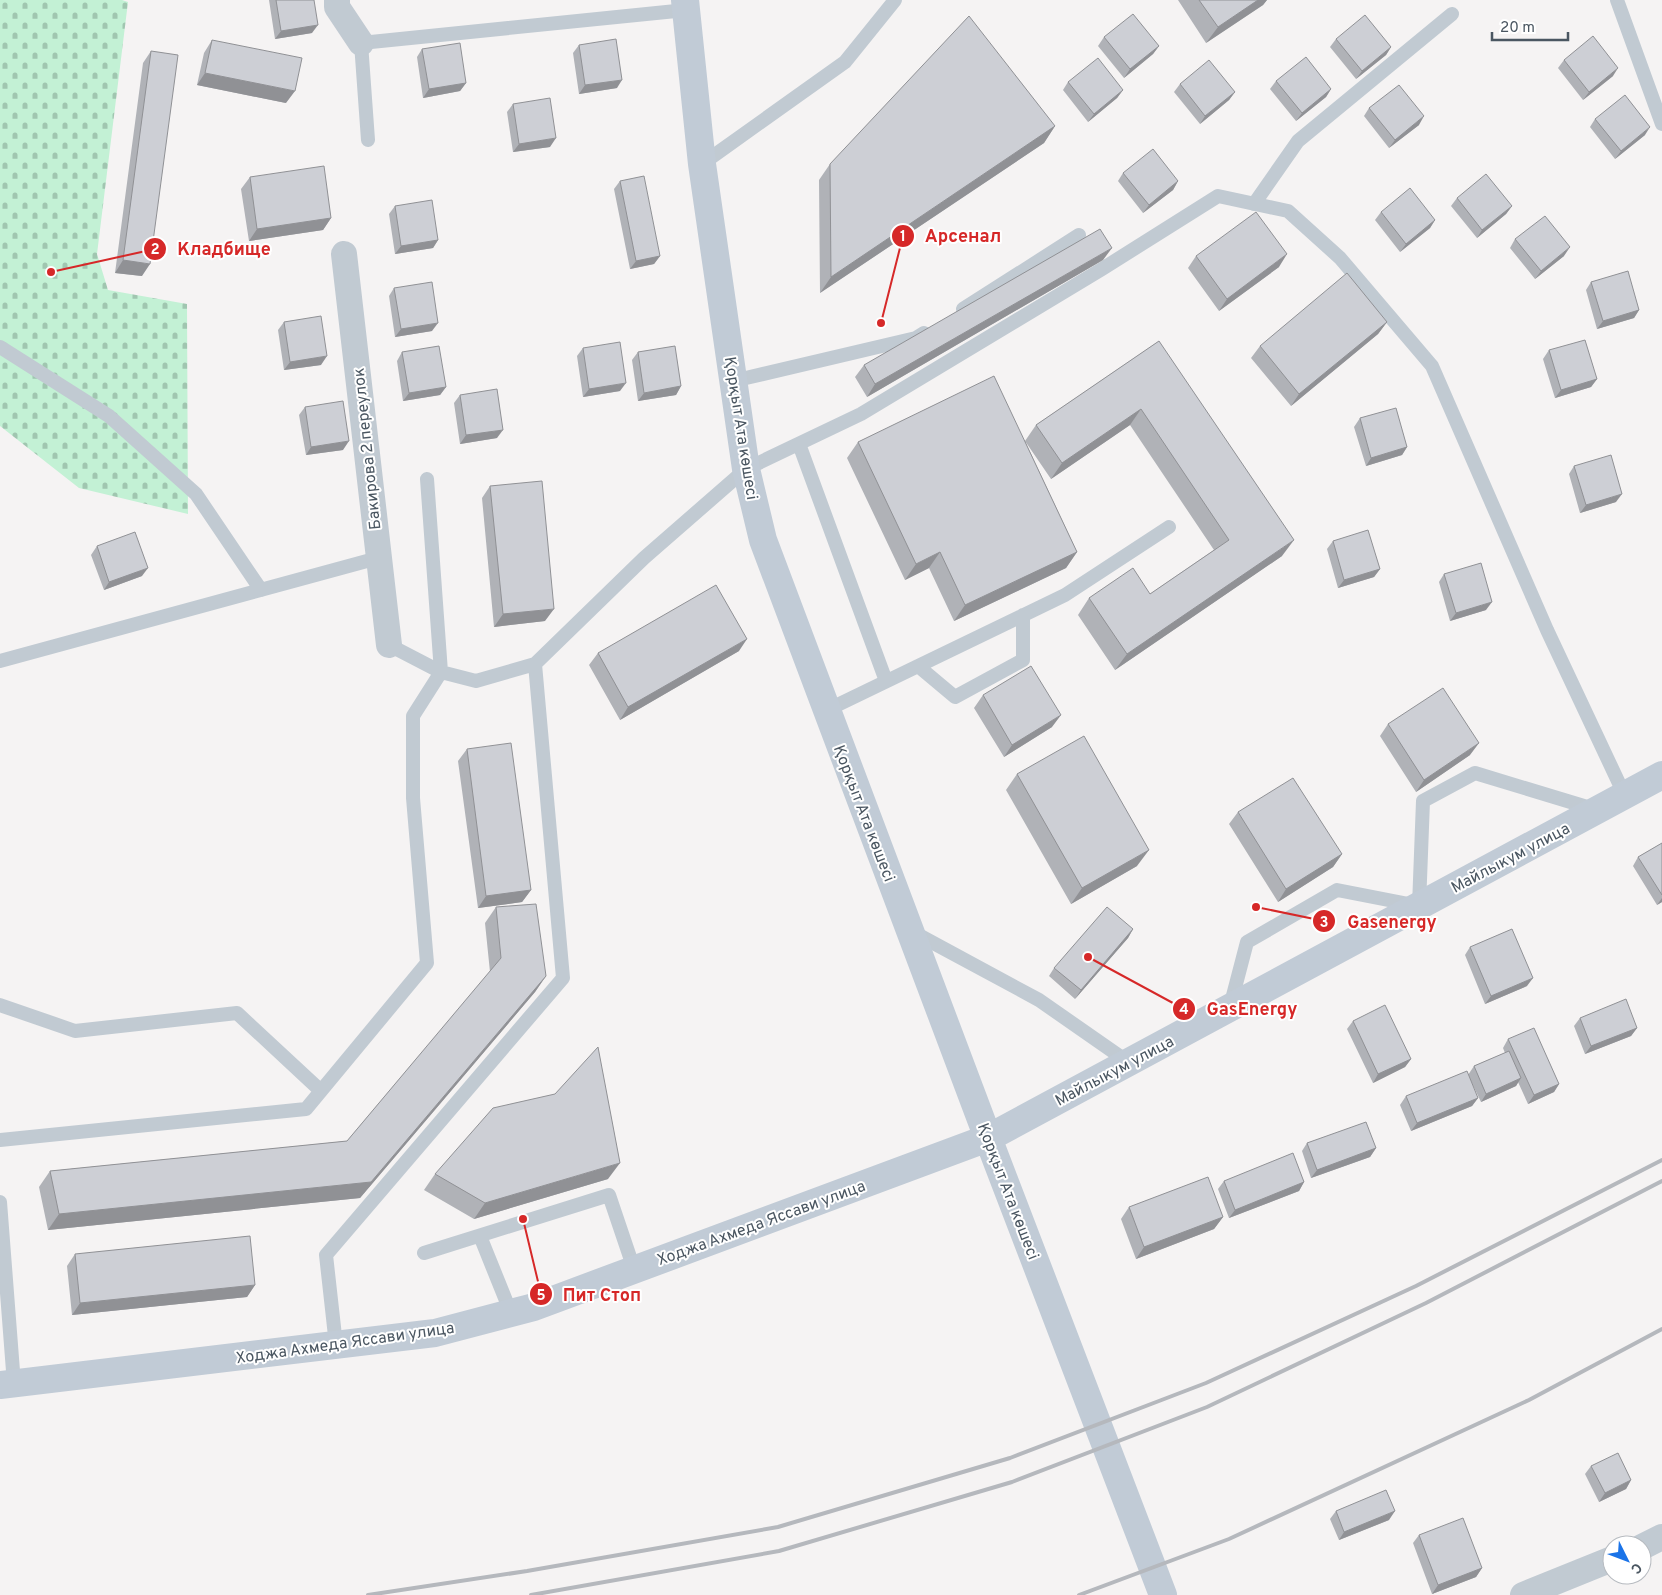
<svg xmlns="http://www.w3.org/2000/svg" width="1662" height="1595" viewBox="0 0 1662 1595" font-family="Overpass,sans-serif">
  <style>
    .cemetery { fill: url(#cemetery-stones) }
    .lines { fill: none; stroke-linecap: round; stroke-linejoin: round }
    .lane { stroke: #c1cad2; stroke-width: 14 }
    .street { stroke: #c1cad2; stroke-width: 26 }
    .secondary { stroke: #c1cbd6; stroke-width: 28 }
    .rail { stroke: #b5b8bd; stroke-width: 4 }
    .wall { fill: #b0b2b7 }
    .shaded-wall { fill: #909195 }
    .building { fill: #cdcfd5; stroke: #909195 }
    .labels { text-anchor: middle; stroke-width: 4; stroke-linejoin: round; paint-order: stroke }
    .street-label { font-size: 16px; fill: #4a5661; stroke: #fff }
    .leader { fill: none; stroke: #d62828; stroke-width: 2 }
    .callout-dot { fill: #d62828; stroke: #fff; stroke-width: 2 }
    .mark-label { font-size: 15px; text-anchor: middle; font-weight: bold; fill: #fff }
    .callout-label { font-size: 18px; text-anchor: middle; font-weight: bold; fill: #d62828; stroke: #fff; stroke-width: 4; stroke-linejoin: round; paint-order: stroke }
  </style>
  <defs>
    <pattern id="cemetery-stones" width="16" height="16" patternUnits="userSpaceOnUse" patternTransform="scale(1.25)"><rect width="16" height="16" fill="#c3f1d5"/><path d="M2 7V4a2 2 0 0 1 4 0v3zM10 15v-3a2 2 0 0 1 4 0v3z" fill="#a0c6b0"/></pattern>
  </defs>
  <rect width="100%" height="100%" fill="#f5f3f3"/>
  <path class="cemetery" d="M0 0H122L128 2 97 254 108 290 187 304 188 514 79 488 0 426Z"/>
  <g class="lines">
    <path class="lane" d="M1617 0 1662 124
      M368 140 361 43 686 10
      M702 164 845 62 895 0
      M1254 204 1298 141 1452 14
      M963 309 1079 235
      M0 347 109 416 196 494 261 590
      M733 381 916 338 924 333
      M799 444 886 681
      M389 645 441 672 476 681 535 664 644 558 746 469 861 414 1102 269 1218 196 1288 211 1340 258 1432 366 1547 630 1625 796
      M0 661 378 558
      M918 666 955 697 1023 660V615
      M827 710 1065 595 1169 527
      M913 932 1039 1000 1128 1062
      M0 1005 75 1031 237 1013 321 1091
      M1230 1007 1247 942 1337 890 1419 906 1423 801 1475 773 1597 810
      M0 1140 306 1109 427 963 413 798V716L441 672 427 479
      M0 1202 14 1384
      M480 1236 511 1313
      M424 1253 609 1195 634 1269
      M336 1345 326 1255 563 978 535 664"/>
    <path class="street" d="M337 0V7L361 43
      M344 254 389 645
      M1642 1547 1662 1537
      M1523 1595 1612 1559"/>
    <path class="secondary" d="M685 0 702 164 746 469 763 540 988 1138 1163 1595
      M0 1385 435 1333 534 1307 988 1138 1662 775"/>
    <path class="rail" d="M368 1595 527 1571 778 1527 1010 1458 1206 1383 1416 1286 1662 1160
      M531 1595 779 1551 1012 1482 1207 1407 1426 1303 1662 1181
      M1079 1595 1229 1539 1529 1400 1662 1329"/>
  </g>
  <path class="wall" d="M269 0H314L312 33 275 39Z
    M1178 0H1267L1263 5 1206 43Z
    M1104 37 1159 46 1153 54 1124 78 1098 46Z
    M1336 39 1391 47 1386 55 1356 79 1330 47Z
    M212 40 286 103 197 85 204 53Z
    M579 45 617 88 579 94 573 53Z
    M422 49 466 83 460 91 423 98 417 57Z
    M151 51 142 276 115 273 143 63Z
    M1564 60 1613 76 1583 100 1558 68Z
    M1276 81 1331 89 1326 97 1296 121 1270 89Z
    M1068 82 1123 90 1117 98 1088 122 1063 90Z
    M1180 84 1235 92 1229 100 1200 124 1174 92Z
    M513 104 550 147 513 152 507 112Z
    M1369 108 1419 125 1389 148 1364 116Z
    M1595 119 1645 135 1615 159 1590 127Z
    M1055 126 1044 143 820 293 819 180 830 164Z
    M1123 173 1178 181 1173 190 1143 213 1118 181Z
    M250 177 331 218 323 230 249 241 241 189Z
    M620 181 660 256 654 264 630 269 614 189Z
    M1457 198 1512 206 1506 214 1477 238 1451 206Z
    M395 206 438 240 433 248 395 254 389 214Z
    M1381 212 1435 220 1430 228 1400 252 1375 220Z
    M1515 239 1564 256 1535 279 1510 248Z
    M1196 256 1279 267 1219 311 1188 268Z
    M1103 260 867 397 855 377 864 365Z
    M1591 282 1639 310 1634 318 1597 329 1586 290Z
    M394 288 432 331 395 337 389 296Z
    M284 322 321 365 284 370 278 330Z
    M1387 322 1378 334 1291 406 1251 358 1260 346Z
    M1159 341 1282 556 1115 670 1078 615 1089 598 1150 594 1214 550 1130 425 1051 479 1025 441 1077 552 1066 568 954 621 929 568 905 580 847 458 858 442 1025 441 1036 425Z
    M583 348 620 391 583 397 577 356Z
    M1549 350 1597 379 1591 387 1555 398 1543 359Z
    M402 352 446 387 440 395 403 401 397 361Z
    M638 352 681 386 676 395 638 401 632 360Z
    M460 395 497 438 460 444 454 403Z
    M305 407 343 450 306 455 299 415Z
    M1360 418 1407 447 1402 455 1366 466 1354 427Z
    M1574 466 1616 502 1580 513 1569 474Z
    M490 486 545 621 494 627 482 498Z
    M1333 541 1380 569 1374 577 1338 588 1327 549Z
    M97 546 142 576 104 590 91 555Z
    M1444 574 1486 610 1450 621 1439 582Z
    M739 651 620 720 589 665 598 653Z
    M983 695 1052 727 1004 757 974 708Z
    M1388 724 1470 755 1416 792 1380 736Z
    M467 749 531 890 522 902 478 908 458 761Z
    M1017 774 1137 866 1071 904 1006 790Z
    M1238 812 1342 854 1333 867 1278 902 1229 824Z
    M1662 843V902L1657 905 1633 866 1638 857Z
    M496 907 546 976 535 992 360 1198 48 1230 39 1187 50 1171 347 1141 490 972 485 923Z
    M1133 929 1128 938 1075 999 1049 976 1054 968Z
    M1470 947 1527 986 1485 1004 1465 955Z
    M1580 1018 1637 1028 1631 1036 1585 1054 1574 1026Z
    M1353 1021 1411 1059 1405 1067 1373 1083 1347 1029Z
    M1508 1039 1559 1084 1554 1092 1528 1104 1518 1082 1516 1086 1481 1102 1468 1075 1474 1066 1505 1053 1503 1048Z
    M1406 1096 1478 1098 1472 1106 1411 1131 1400 1105Z
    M1307 1143 1376 1148 1370 1157 1311 1178 1302 1151Z
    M435 1174 608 1179 474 1219 424 1190Z
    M1224 1181 1304 1182 1299 1191 1229 1218 1218 1189Z
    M1129 1207 1223 1217 1214 1229 1136 1259 1121 1219Z
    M75 1254 255 1285 247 1297 72 1315 67 1266Z
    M1591 1466 1631 1480 1626 1489 1599 1502 1585 1474Z
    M1336 1511 1389 1520 1339 1540 1330 1519Z
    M1419 1535 1482 1568 1476 1577 1432 1594 1413 1543Z"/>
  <path class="shaded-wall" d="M1258 0H1267L1263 5 1206 43 1218 27Z
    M318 25 312 33 275 39 281 31Z
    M1159 46 1153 54 1124 78 1130 69Z
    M1391 47 1386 55 1356 79 1362 71Z
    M1618 68 1613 76 1583 100 1589 92Z
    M205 73 295 91 286 103 197 85Z
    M622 80 617 88 579 94 585 85Z
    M466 83 460 91 423 98 429 89Z
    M1331 89 1326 97 1296 121 1302 113Z
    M1123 90 1117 98 1088 122 1094 114Z
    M1235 92 1229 100 1200 124 1205 116Z
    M1424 116 1419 125 1389 148 1395 140Z
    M1055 126 1044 143 820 293 831 277Z
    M1650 127 1645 135 1615 159 1621 151Z
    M556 138 550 147 513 152 519 144Z
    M1178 181 1173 190 1143 213 1149 205Z
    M1512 206 1506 214 1477 238 1482 230Z
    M331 218 323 230 249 241 257 229Z
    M1435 220 1430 228 1400 252 1406 244Z
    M438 240 433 248 395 254 401 246Z
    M1570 247 1564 256 1535 279 1541 271Z
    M1112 248 1103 260 867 397 875 384Z
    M1287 254 1279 267 1219 311 1227 299Z
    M660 256 654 264 630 269 636 261Z
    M123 260 150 264 142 276 115 273Z
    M1639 310 1634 318 1597 329 1603 321Z
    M1387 322 1378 334 1291 406 1299 394Z
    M438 323 432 331 395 337 401 329Z
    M327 356 321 365 284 370 290 362Z
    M1597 379 1591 387 1555 398 1561 390Z
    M626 383 620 391 583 397 589 389Z
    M681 386 676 395 638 401 644 393Z
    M446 387 440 395 403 401 409 393Z
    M1141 409 1130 425 1051 479 1062 463Z
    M503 430 497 438 460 444 466 435Z
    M349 441 343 450 306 455 311 447Z
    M1407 447 1402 455 1366 466 1371 458Z
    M1622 494 1616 502 1580 513 1586 505Z
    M1294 540 1282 556 1115 670 1127 654Z
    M940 552 929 568 905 580 916 564Z
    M1077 552 1066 568 954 621 965 605Z
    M148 568 142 576 104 590 109 582Z
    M1380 569 1374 577 1338 588 1344 580Z
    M1492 602 1486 610 1450 621 1456 613Z
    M554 609 545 621 494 627 503 614Z
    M747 639 739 651 620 720 628 707Z
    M1061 715 1052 727 1004 757 1012 745Z
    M1479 743 1470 755 1416 792 1424 780Z
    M1149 850 1137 866 1071 904 1082 888Z
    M1342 854 1333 867 1278 902 1286 889Z
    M531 890 522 902 478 908 486 896Z
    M1662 898V902L1657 905Z
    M1133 929 1128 938 1075 999 1081 990Z
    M546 976 535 992 360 1198 48 1230 59 1214 371 1182Z
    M1533 978 1527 986 1485 1004 1491 996Z
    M1637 1028 1631 1036 1585 1054 1591 1046Z
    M1411 1059 1405 1067 1373 1083 1378 1074Z
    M1521 1078 1516 1086 1481 1102 1486 1094Z
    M1559 1084 1554 1092 1528 1104 1534 1095Z
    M1478 1098 1472 1106 1411 1131 1417 1123Z
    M1376 1148 1370 1157 1311 1178 1317 1170Z
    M620 1163 608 1179 474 1219 485 1203Z
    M1304 1182 1299 1191 1229 1218 1235 1210Z
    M1223 1217 1214 1229 1136 1259 1144 1247Z
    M255 1285 247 1297 72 1315 80 1303Z
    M1631 1480 1626 1489 1599 1502 1605 1493Z
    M1395 1511 1389 1520 1339 1540 1344 1532Z
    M1482 1568 1476 1577 1432 1594 1438 1585Z"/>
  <path class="building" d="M276 0H314L318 25 281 31Z
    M1199 0H1258L1218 27Z
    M1133 14 1159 46 1130 69 1104 37Z
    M1365 15 1391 47 1362 71 1336 39Z
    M969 16 1055 126 831 277 830 164Z
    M1593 36 1618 68 1589 92 1564 60Z
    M616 39 622 80 585 85 579 45Z
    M212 40 302 58 295 91 205 73Z
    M460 43 466 83 429 89 422 49Z
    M151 51 178 55 150 264 123 260Z
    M1306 57 1331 89 1302 113 1276 81Z
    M1098 58 1123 90 1094 114 1068 82Z
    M1209 60 1235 92 1205 116 1180 84Z
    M1399 85 1424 116 1395 140 1369 108Z
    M1625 95 1650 127 1621 151 1595 119Z
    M550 98 556 138 519 144 513 104Z
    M1153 149 1178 181 1149 205 1123 173Z
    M324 166 331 218 257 229 250 177Z
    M1486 174 1512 206 1482 230 1457 198Z
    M644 176 660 256 636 261 620 181Z
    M1410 188 1435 220 1406 244 1381 212Z
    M432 200 438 240 401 246 395 206Z
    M1256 212 1287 254 1227 299 1196 256Z
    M1545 216 1570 247 1541 271 1515 239Z
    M1100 229 1112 248 875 384 864 365Z
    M1628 271 1639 310 1603 321 1591 282Z
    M1347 273 1387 322 1299 394 1260 346Z
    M432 282 438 323 401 329 394 288Z
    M321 316 327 356 290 362 284 322Z
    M1585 340 1597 379 1561 390 1549 350Z
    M1159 341 1294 540 1127 654 1089 598 1133 568 1150 594 1229 540 1141 409 1062 463 1036 425Z
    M620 342 626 383 589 389 583 348Z
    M439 346 446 387 409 393 402 352Z
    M675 346 681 386 644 393 638 352Z
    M994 376 1077 552 965 605 940 552 916 564 858 442Z
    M497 389 503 430 466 435 460 395Z
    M343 401 349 441 311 447 305 407Z
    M1396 408 1407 447 1371 458 1360 418Z
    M1611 455 1622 494 1586 505 1574 466Z
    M542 481 554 609 503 614 490 486Z
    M1368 530 1380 569 1344 580 1333 541Z
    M135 532 148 568 109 582 97 546Z
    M1481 563 1492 602 1456 613 1444 574Z
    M716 585 747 639 628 707 598 653Z
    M1031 666 1061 715 1012 745 983 695Z
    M1443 688 1479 743 1424 780 1388 724Z
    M1084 736 1149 850 1082 888 1017 774Z
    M511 743 531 890 486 896 467 749Z
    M1293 778 1342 854 1286 889 1238 812Z
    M1662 843V895L1638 857Z
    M536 904 546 976 371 1182 59 1214 50 1171 347 1141 501 958 496 907Z
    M1107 907 1133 929 1081 990 1054 968Z
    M1512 929 1533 978 1491 996 1470 947Z
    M1626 999 1637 1028 1591 1046 1580 1018Z
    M1385 1005 1411 1059 1378 1074 1353 1021Z
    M1534 1028 1559 1084 1534 1095 1508 1039Z
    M598 1047 620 1163 485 1203 435 1174 493 1108 555 1094Z
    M1509 1051 1521 1078 1486 1094 1474 1066Z
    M1467 1071 1478 1098 1417 1123 1406 1096Z
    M1366 1122 1376 1148 1317 1170 1307 1143Z
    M1293 1153 1304 1182 1235 1210 1224 1181Z
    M1208 1177 1223 1217 1144 1247 1129 1207Z
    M250 1236 255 1285 80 1303 75 1254Z
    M1618 1453 1631 1480 1605 1493 1591 1466Z
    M1386 1490 1395 1511 1344 1532 1336 1511Z
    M1463 1518 1482 1568 1438 1585 1419 1535Z"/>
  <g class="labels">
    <g class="street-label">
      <text transform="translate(742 428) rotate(81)" y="6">Қорқыт Ата көшесі</text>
      <text transform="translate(366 449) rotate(-96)" y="6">Бакирова 2 переулок</text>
      <text transform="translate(865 813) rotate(69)" y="6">Қорқыт Ата көшесі</text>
      <text transform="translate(1510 857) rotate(-28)" y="6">Майлыкум улица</text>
      <text transform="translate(1114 1070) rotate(-28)" y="6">Майлыкум улица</text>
      <text transform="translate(1009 1191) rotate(69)" y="6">Қорқыт Ата көшесі</text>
      <text transform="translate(761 1222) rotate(-20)" y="6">Ходжа Ахмеда Яссави улица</text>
      <text transform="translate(345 1342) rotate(-8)" y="6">Ходжа Ахмеда Яссави улица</text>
    </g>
  </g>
  <path class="leader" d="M881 323L903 236M51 272L155 249M1256 907L1324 921M1088 957L1184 1009M523 1219L541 1294"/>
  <g class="callout-dot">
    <circle cx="881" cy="323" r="5"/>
    <circle cx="51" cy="272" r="5"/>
    <circle cx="1256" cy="907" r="5"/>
    <circle cx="1088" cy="957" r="5"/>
    <circle cx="523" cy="1219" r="5"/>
    <circle cx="903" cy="236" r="12"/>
    <circle cx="155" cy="249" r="12"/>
    <circle cx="1324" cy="921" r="12"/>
    <circle cx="1184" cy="1009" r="12"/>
    <circle cx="541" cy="1294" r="12"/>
  </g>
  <g class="mark-label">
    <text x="903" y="241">1</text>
    <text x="155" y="254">2</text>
    <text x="1324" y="927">3</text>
    <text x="1184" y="1014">4</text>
    <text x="541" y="1300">5</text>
  </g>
  <g class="callout-label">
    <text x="963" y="242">Арсенал</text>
    <text x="224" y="255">Кладбище</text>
    <text x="1392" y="928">Gasenergy</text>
    <text x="1252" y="1015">GasEnergy</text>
    <text x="602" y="1301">Пит Стоп</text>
  </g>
  <g transform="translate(1627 1560) rotate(132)"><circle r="24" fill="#ffffff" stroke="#b7bbc0"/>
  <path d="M0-4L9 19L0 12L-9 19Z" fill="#1a73e8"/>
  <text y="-8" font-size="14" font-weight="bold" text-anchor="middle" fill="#4a5661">С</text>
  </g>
  <path d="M1492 32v8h76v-8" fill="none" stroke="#4a5661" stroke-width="2.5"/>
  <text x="1500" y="32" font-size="15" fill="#4a5661" stroke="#ffffff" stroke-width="4" paint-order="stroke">20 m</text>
</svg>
